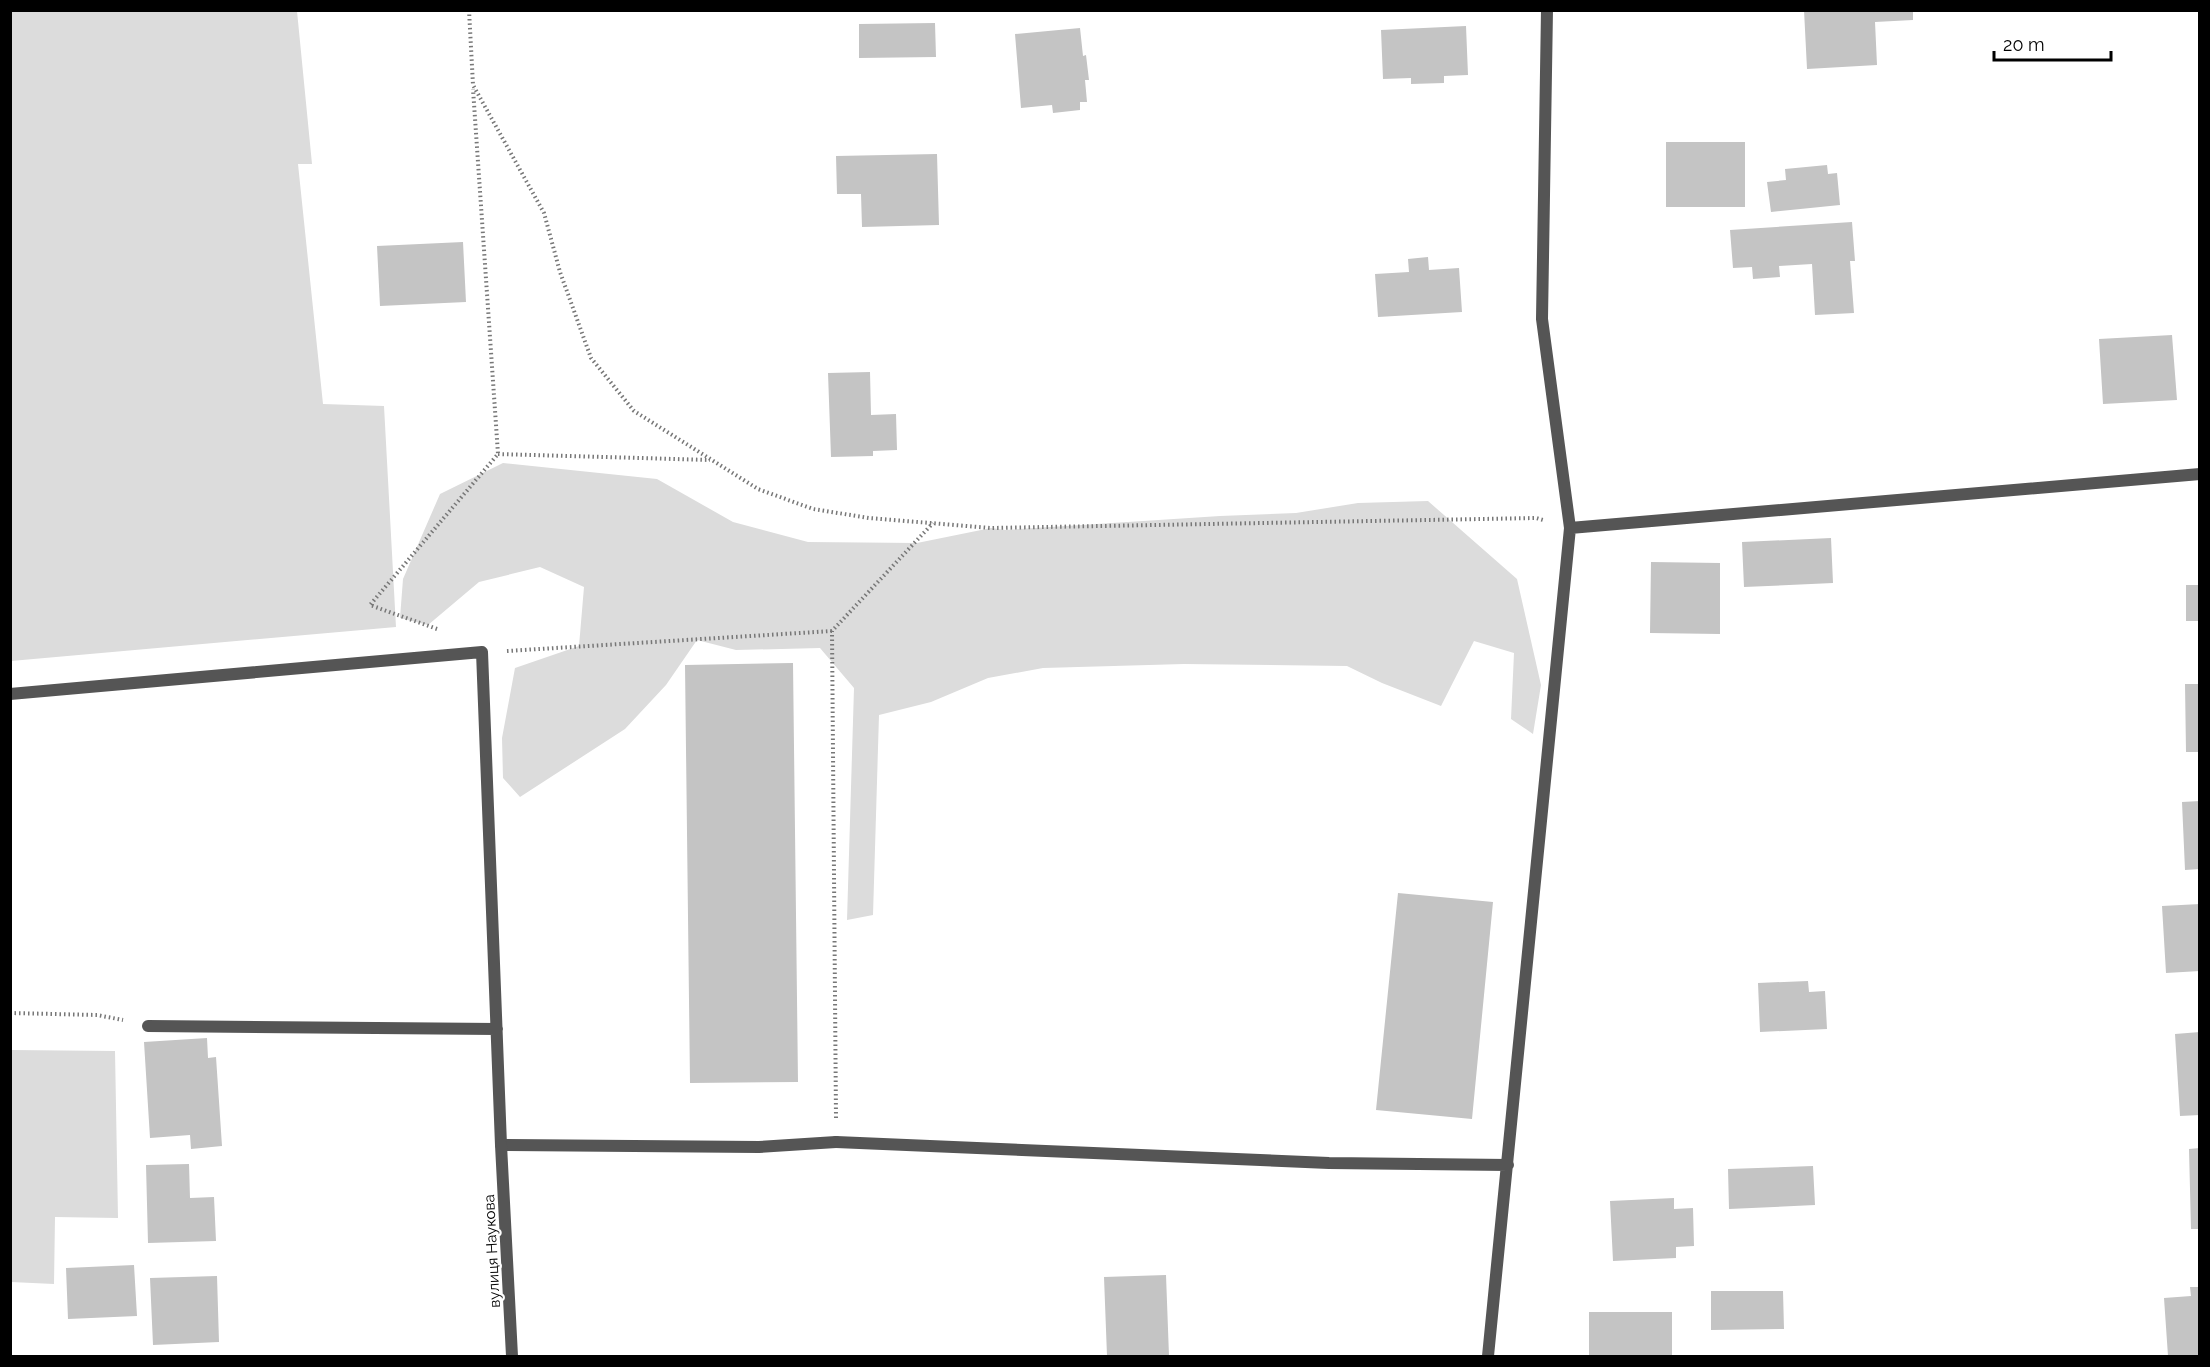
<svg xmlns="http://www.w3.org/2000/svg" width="2210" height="1367" viewBox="0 0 2210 1367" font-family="Raleway,sans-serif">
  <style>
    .green { fill: #dcdcdc }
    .building { fill: #c4c4c4 }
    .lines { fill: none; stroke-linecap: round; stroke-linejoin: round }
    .path { stroke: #777; stroke-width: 4; stroke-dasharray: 1.5 3; stroke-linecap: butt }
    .service { stroke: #555; stroke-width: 12 }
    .minor { stroke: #555; stroke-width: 12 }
    .labels { text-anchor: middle; stroke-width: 4.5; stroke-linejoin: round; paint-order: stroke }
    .street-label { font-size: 15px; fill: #000; stroke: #fff }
  </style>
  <rect width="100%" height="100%" fill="#fff"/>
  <path class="green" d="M11 10 297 11 312 164H298L323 404 384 406 396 627 11 661Z
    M503 463 657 479 733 522 808 542 917 543 991 528 1005 530 1220 516 1296 513 1358 503 1428 501 1517 579 1541 685 1533 734 1511 719 1514 653 1474 641 1441 706 1382 683 1347 666 1184 664 1043 668 988 678 931 702 879 715 873 915 847 920 854 688 820 648 736 650 697 640 666 685 625 729 520 797 503 778 502 738 515 668 579 646 584 587 540 567 479 582 428 625 400 618 403 579 440 494Z
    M11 1050 115 1051 118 1218 55 1217 54 1284 11 1282Z"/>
  <path class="building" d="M1804 10H1913V20L1875 22 1877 65 1807 69Z
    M935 23 936 57 859 58V24Z
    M1466 26 1468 75 1444 76V83L1411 84V78L1383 79 1381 30Z
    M1080 28 1083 56 1086 55 1089 80H1085L1087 102H1080V110L1053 113 1052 105 1021 108 1015 34Z
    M1666 142H1745V207H1666Z
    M937 154 939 225 862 227 861 194H837L836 156Z
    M1827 165 1828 174 1837 173 1840 205 1771 212 1767 182 1786 180 1785 169Z
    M1852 222 1855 261H1850L1854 313 1815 315 1812 264 1779 266 1780 277 1753 279 1752 267 1733 268 1730 230Z
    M463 242 466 302 380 306 377 246Z
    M1428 257 1429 270 1459 268 1462 312 1378 317 1375 274 1409 272 1408 259Z
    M2172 335 2177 400 2103 404 2099 339Z
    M870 372 871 415 896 414 897 450 873 451V456L831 457 828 373Z
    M1831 538 1833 583 1744 587 1742 542Z
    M1651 562 1720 563V634L1650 633Z
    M2186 585H2200V621H2186Z
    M793 663 798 1082 690 1083 685 665Z
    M2185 684H2200V752H2186Z
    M2200 801V869L2185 870 2182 802Z
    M1398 893 1493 902 1472 1119 1376 1110Z
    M2200 904V971L2166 973 2162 906Z
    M1808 981 1809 992 1825 991 1827 1029 1760 1032 1758 983Z
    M2200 1032V1115L2180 1116 2175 1034Z
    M207 1038 208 1058 216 1057 222 1146 191 1149 190 1135 150 1138 144 1042Z
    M2200 1148V1229H2191L2189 1149Z
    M189 1164 190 1198 214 1197 216 1241 148 1243 146 1165Z
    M1813 1166 1815 1205 1729 1209 1728 1169Z
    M1674 1198V1209L1693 1208 1694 1246 1676 1247V1258L1613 1261 1610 1201Z
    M134 1265 137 1316 68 1319 66 1268Z
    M1166 1275 1169 1356H1107L1104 1277Z
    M217 1276 219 1342 153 1345 150 1278Z
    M2190 1287H2200V1356H2168L2164 1298 2191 1296Z
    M1711 1291H1783L1784 1329 1711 1330Z
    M1589 1312H1672V1356H1589Z"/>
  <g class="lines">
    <path class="path" d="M469 10 473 85 544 213 560 272 591 358 634 411 758 489 813 509 869 518 991 528 1536 518 1543 520
      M498 454 710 460
      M437 629 370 605 498 454 473 89
      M507 651 832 631
      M10 1013 97 1015 123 1020
      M836 1118 832 631 933 523"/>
    <path class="service" d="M10 694 482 652 501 1145 759 1147 836 1142
      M148 1026 497 1029"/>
    <path class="minor" d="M1570 528 2200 474
      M836 1142 1329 1163 1508 1165
      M501 1145 512 1356
      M1488 1356 1570 528 1542 319 1547 10"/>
  </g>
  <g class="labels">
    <g class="street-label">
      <text transform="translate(492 1251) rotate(-93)" y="5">вулиця Наукова</text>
    </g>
  </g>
  <rect width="2210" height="1367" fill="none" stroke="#000000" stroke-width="24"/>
  <path d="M1994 51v9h117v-9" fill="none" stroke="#000000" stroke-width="3"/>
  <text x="2003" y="51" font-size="18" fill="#000000" stroke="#ffffff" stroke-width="4.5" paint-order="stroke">20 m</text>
</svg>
